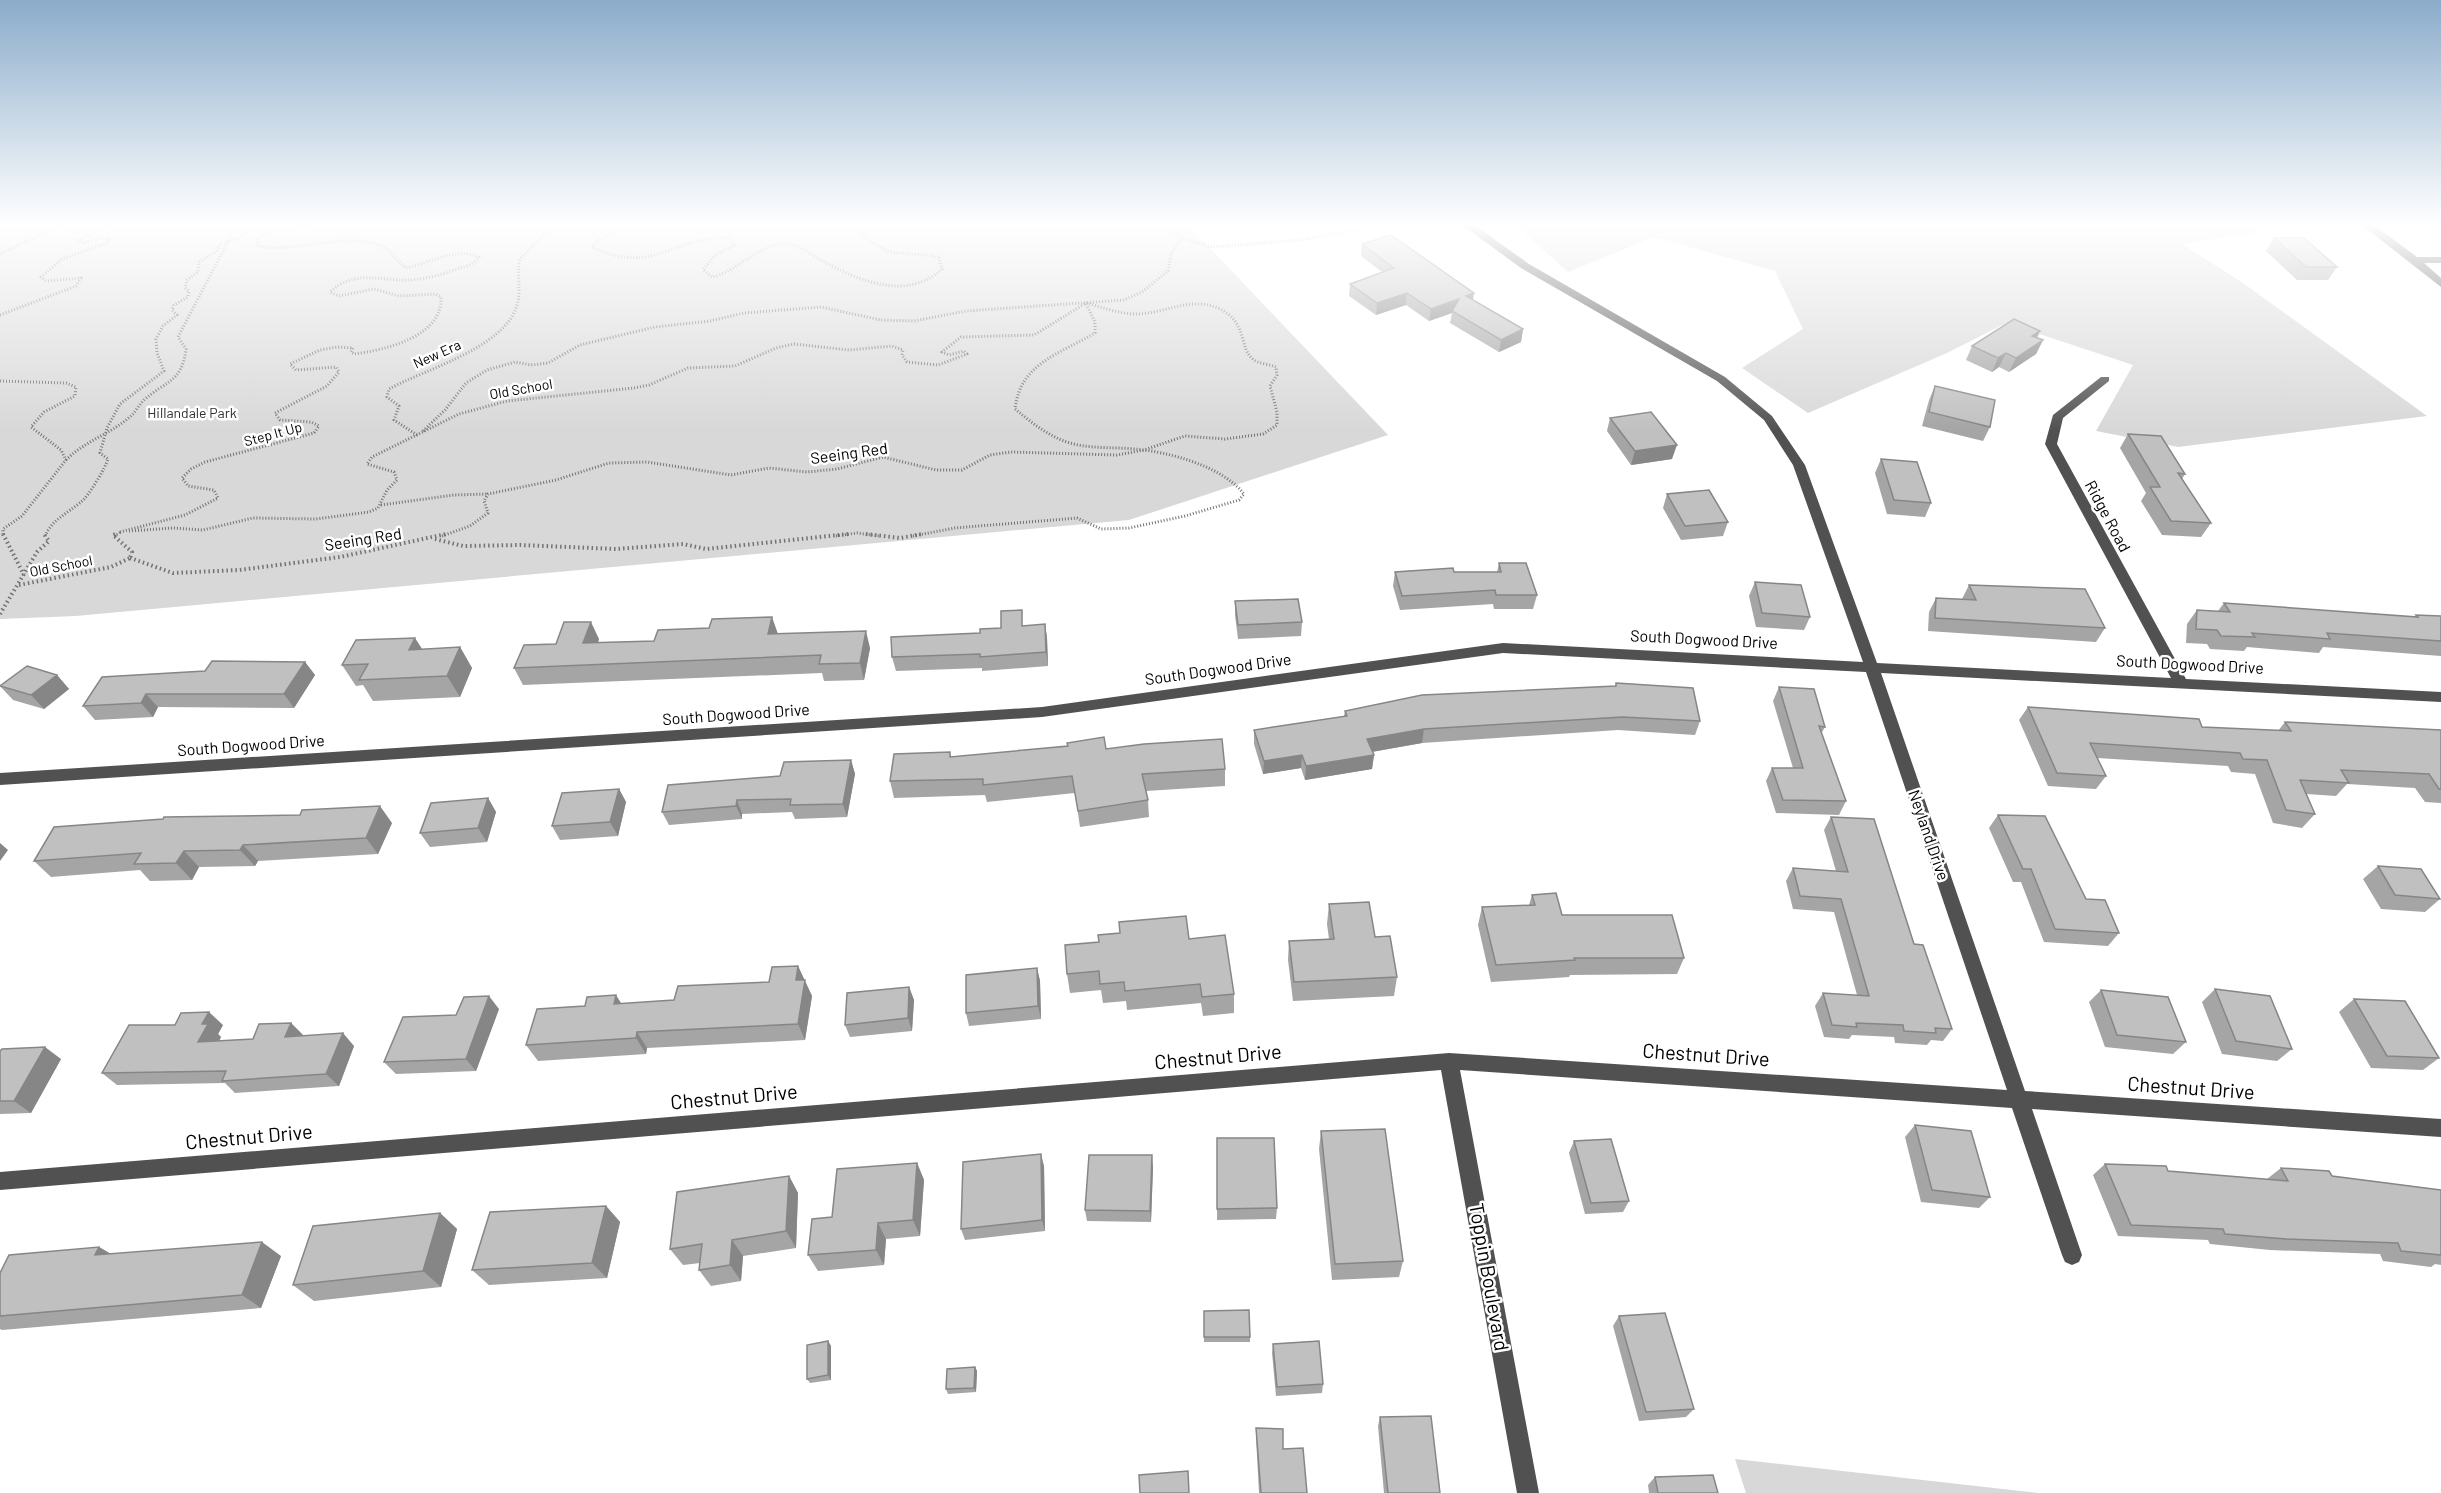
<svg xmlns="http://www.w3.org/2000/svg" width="2441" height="1493" viewBox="0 0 2441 1493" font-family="Barlow,sans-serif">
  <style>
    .green { fill: #d8d8d8 }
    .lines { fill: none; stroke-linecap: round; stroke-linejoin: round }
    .path-far1 { stroke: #737373; stroke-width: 3; stroke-dasharray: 1 2; stroke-linecap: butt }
    .path { stroke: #737373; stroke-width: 4; stroke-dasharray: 1.5 3; stroke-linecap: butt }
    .minor { fill: #515151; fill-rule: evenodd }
    .wall { fill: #a5a5a5 }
    .shaded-wall { fill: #868686 }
    .building { fill: #c0c0c0; stroke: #868686; stroke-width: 1.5 }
    .labels { text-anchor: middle; stroke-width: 5; stroke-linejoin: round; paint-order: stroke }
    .far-street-label { font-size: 14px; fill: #000; stroke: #fff }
    .far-park-label { font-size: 14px; fill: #2f2f2f; stroke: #fff }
    .street-label { font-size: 16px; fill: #000; stroke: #fff }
    .near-street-label { font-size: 20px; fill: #000; stroke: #fff }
  </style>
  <rect width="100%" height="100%" fill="#fff"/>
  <path class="green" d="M0 222H1185L1388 435 1129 520 76 616 0 619Z
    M1512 222H2245L2260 232 2182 244 2243 283 2427 416 2178 447 2096 431 2133 365 2006 323 1947 353 1808 413 1742 368 1803 329 1775 271 1654 237 1568 272Z
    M1735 1459 2038 1493H1746Z"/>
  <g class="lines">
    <path class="path-far1" d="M389 222H397
      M618 222 614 233 600 239 592 247C658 277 672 234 731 238L734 245 714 256 703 270 712 277C738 272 760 241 788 244 800 245 811 255 821 260 857 280 906 302 942 269L939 258 935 256 889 252 868 240 849 222
      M1182 238 1212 247 1299 240 1400 222
      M0 254 67 222
      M0 315 76 286 81 278 46 281 41 277 62 259 107 243 110 239 100 238 83 243 78 240 117 222
      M0 381 66 383 76 387 75 396 44 412 31 427 61 450 66 460 22 516 3 529V536
      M423 431 445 410 466 383 487 370 515 362 531 365 548 363 580 345 655 327 710 321 744 313 821 307 881 320 914 321 966 311 1124 300 1142 292 1168 271 1171 254 1182 238 1175 233 1171 222
      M417 435 394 420 399 406 387 397 389 389C425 369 505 348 517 305 522 290 516 274 520 259L556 222
      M66 460C86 440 113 433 132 415 136 411 139 405 144 400 165 381 182 383 186 349L178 337 238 222
      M381 505 454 495 487 494
      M129 531 173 528 203 530 253 518 316 519 369 512 378 508 387 490 397 480 394 472 367 464 372 457 459 414 507 401 634 388 649 385 688 368 735 366 776 348 794 344 849 350 892 346 903 350 902 355 907 362 938 365 967 354 964 351 949 355 942 352 961 337 1034 335 1086 303
      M120 532 185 515 218 498 214 490 188 486 182 478 191 469 205 462 314 433 319 426 311 422 280 420 275 413 327 386 339 372 336 367 296 370 290 364 320 350 337 347 353 348 351 352 354 354C385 350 443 337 441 297L436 294 399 296 374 289 339 296 330 292C354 269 380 281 410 280 427 279 444 274 460 268 467 266 475 264 479 257 454 247 431 263 406 268 398 261 391 251 381 246 348 231 296 253 258 246L257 238 267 232 327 222
      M45 536C52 520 66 514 81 502 88 497 106 467 108 459L100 453 107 428 120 404 164 371 157 353 156 339 163 326 177 315 172 310 174 305 188 297 189 291 185 288 187 280 198 272 199 262 217 251 220 244 241 237 252 228 239 222
      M114 536 121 532
      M442 536 470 526 488 513 484 501 488 494 556 480 609 463 647 462 731 475 769 468 807 472 837 469 883 457 936 470H962L990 455 1011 452 1117 455 1144 450 1185 436 1225 439 1263 434 1277 425V412L1270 386 1277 375 1276 367C1269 364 1260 364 1254 360 1238 349 1249 322 1218 308 1190 296 1164 314 1136 314 1119 314 1102 307 1086 303
      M836 536 857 533 879 536
      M913 536 955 528 1077 518 1101 529 1129 528 1185 516 1239 500 1244 494C1222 466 1169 452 1135 449 1113 447 1091 449 1070 443 1049 437 1031 422 1015 409 1020 363 1060 354 1095 333V322L1086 304"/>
    <path class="path" d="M3 534 24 575
      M115 534 113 535 132 552 130 558
      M866 534 900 538 922 534
      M435 539 463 546 521 545 616 549 683 544 706 549 848 534
      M130 558 173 573 239 570 340 557 446 534
      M19 585 111 567 130 558
      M0 614 37 552 49 541 44 534"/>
    <path class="minor" d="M1458 222H1470L1529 264 1725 377 1772 416 1805 465 1877 663 2171 678 2045 444 2053 415 2101 377H2109V381L2063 418 2057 444 2186 679 2441 692V702L1881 673 2025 1091 2441 1119V1137L2032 1109 2082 1255 2079 1262 2072 1265 2065 1262 2062 1255 2012 1108 1460 1070 1539 1493H1517L1441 1070 0 1190V1172L1449 1053 2007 1090 1866 672 1503 653 1042 717 0 785V773L1042 707 1503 643 1863 662 1793 465 1764 420 1717 381 1521 268Z
      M2358 222H2370L2417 257H2441V263H2424L2441 278V287Z"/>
  </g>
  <path class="wall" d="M2274 238 2337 267 2328 280H2297L2266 251Z
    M1362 244 1473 300 1523 329 1521 342 1499 352 1450 323 1452 313 1429 321 1406 305 1376 315 1349 296 1350 284 1382 272 1361 256Z
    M2040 331 2037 338 2043 340 2036 354 2009 372 1999 367 1992 372 1966 360 1972 346Z
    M1935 386 1990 427 1983 441 1922 426 1929 400Z
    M1610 418 1672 459 1631 465 1607 431Z
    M2128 434 2185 474 2182 479 2211 523 2201 537 2162 535 2141 501 2146 493 2120 448Z
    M1881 459 1931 503 1925 517 1887 514 1875 473Z
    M1667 494 1728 522 1723 536 1681 540 1663 508Z
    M1499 563 1537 595 1533 609H1494L1493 604 1400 610 1393 586 1395 572H1497Z
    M1755 582 1810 617 1804 630 1756 627 1749 596Z
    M1969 585 2105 628 2096 642 1928 631 1929 612 1936 598 1962 599Z
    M1235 601 1302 622 1301 636 1238 639 1235 615Z
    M2224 603 2414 617 2416 615 2441 616V656L2323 647 2319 653 2247 647 2244 651 2210 649 2207 644 2186 643 2187 624 2197 610 2218 611Z
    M1045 624 1047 638 1048 666 982 671V668L896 671 892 657 980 633 1024 626Z
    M778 634 870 648 864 680 824 681 822 673 523 685 514 668 556 644 599 639 598 643 654 641Z
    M460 647 472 668 460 697 373 701 363 685 356 686 342 665 422 649Z
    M305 662 315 675 294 708 158 707 153 717 95 720 83 706 205 671Z
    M57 675 69 689 44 709 13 700 0 686Z
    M1616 683 1700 721 1695 735 1618 730 1422 743 1372 752 1374 755 1372 769 1305 780 1301 768 1263 774 1254 744V730L1344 716 1345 711 1615 686Z
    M1779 687 1825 727 1821 734 1846 801 1839 815 1776 813 1766 781 1772 768H1793L1773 701Z
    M2028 707 2202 727 2278 731 2285 722 2441 730V803L2425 802 2415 788 2347 784 2336 796 2307 794 2315 814 2302 828 2273 823 2255 774 2231 772 2228 766 2097 758 2106 776 2096 789 2048 786 2019 720Z
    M1106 749 1225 769V786L1146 791 1148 800 1149 817 1080 827 1075 793 987 802 985 795 894 798 890 781 950 752 951 757Z
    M851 760 855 774 847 817 795 819 792 812 742 814V819L669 825 662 812 780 776Z
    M619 789 626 802 618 836 560 840 552 826Z
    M488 798 496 812 487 842 430 847 420 833Z
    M1998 815 2086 899 2119 933 2108 946 2044 942 2021 882H2013L1989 828Z
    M1831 817 1914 944 1952 1029 1943 1041 1931 1040 1927 1045 1895 1043 1894 1037 1852 1035 1849 1039 1824 1037 1815 1006 1823 993 1857 995 1834 912 1793 909 1786 881 1793 868 1836 871 1824 830Z
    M392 823 378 854 258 861 255 866 199 867 192 880 150 881 140 870 51 877 34 861Z
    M2378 866 2440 899 2425 912 2381 909 2363 879Z
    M1532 895 1562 915 1684 958 1677 974 1570 975 1569 977 1491 982 1478 925 1482 907 1529 905Z
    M1329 904 1375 937 1397 977 1394 996 1293 1001 1288 960 1289 941 1329 939 1327 924Z
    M1189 939 1234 994V1013L1203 1016 1201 1003 1127 1010 1126 1001 1103 1003 1101 990 1070 993 1067 974Z
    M798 966 812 996 805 1040 647 1048 646 1054 538 1061 526 1045 674 1000 769 982Z
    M1037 968 1040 981 1041 1019 969 1026 966 1013Z
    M909 987 914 1000 912 1031 850 1037 845 1025Z
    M2215 989 2292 1049 2277 1061 2222 1054 2202 1002Z
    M2101 990 2186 1042 2173 1054 2105 1047 2089 1002Z
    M2354 999 2439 1058 2423 1070 2371 1068 2339 1012Z
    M499 1009 476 1071 396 1074 384 1062 456 1015Z
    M291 1023 303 1035 354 1046 339 1086 235 1093 225 1083 117 1085 102 1073 223 1025 218 1034 221 1037 219 1041 253 1039Z
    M0 1051 61 1059 31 1113 0 1114Z
    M1915 1125 1990 1197 1979 1208 1921 1202 1905 1137Z
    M1321 1131 1403 1261 1399 1277 1332 1280 1319 1149Z
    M1217 1138 1277 1208 1276 1219 1217 1220Z
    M1574 1141 1629 1201 1623 1212 1585 1214 1569 1153Z
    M917 1163 924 1180 920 1236 886 1239 884 1265 818 1271 808 1255 832 1217Z
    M2105 1164 2168 1171 2267 1179 2281 1168 2332 1176 2441 1190V1265L2435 1264 2431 1267 2383 1261 2380 1254 2270 1250 2210 1244 2208 1240 2118 1236 2093 1175Z
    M1044 1166 1045 1231 965 1240 961 1229Z
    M1153 1167 1151 1222 1087 1221 1085 1210Z
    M789 1176 798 1193 796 1248 743 1256 741 1281 711 1286 699 1270 700 1263 683 1265 670 1249Z
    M606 1206 620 1222 607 1278 489 1285 472 1270Z
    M440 1213 457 1229 441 1287 314 1301 293 1285Z
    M99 1247 111 1254 281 1256 261 1308 2 1330 0 1329V1273Z
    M1204 1311 1250 1337V1342H1204Z
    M1619 1316 1694 1409 1686 1417 1639 1421 1613 1326Z
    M828 1341 831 1346V1380L810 1383 807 1379Z
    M1273 1344 1323 1384 1322 1393 1276 1396 1272 1353Z
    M975 1367 977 1371 976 1392 948 1394 946 1389Z
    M1380 1417 1440 1493H1384L1378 1426Z
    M1256 1428 1307 1493H1259L1256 1437Z
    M1655 1477 1718 1493H1649L1648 1485Z"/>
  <path class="shaded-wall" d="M1407 293 1406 305 1376 315 1377 303Z
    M1474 293 1472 305 1466 296Z
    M1459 299 1452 313 1429 321 1431 309Z
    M1523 329 1521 342 1499 352 1501 340Z
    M2040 331 2033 344 2032 336Z
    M2043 340 2036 354 2009 372 2016 358Z
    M2006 353 1999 367 1992 372 1998 358Z
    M1677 445 1672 459 1631 465 1635 451Z
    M772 617 778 634H768Z
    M591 622 599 639 591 660 583 643Z
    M1045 624 1047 638 1048 666 1046 652Z
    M866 631 870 648 864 680 860 663Z
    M415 638 428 658 409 650Z
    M460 647 472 668 460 697 447 676Z
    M305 662 315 675 294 708 284 694Z
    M57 675 69 689 44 709 31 695Z
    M146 694 158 707 153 717 141 703Z
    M1424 729 1422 743 1365 753 1367 739Z
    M1302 755 1301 768 1263 774 1264 761Z
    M1374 755 1372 769 1305 780 1306 766Z
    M851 760 855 774 847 817 843 804Z
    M619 789 626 802 618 836 610 822Z
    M488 798 496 812 487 842 478 828Z
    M737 800 742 814V819L736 806Z
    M380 806 392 823 378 854 366 838Z
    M0 843 8 850 0 861Z
    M243 845 258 861 255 866 240 850Z
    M184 851 199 867 192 880 176 863Z
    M798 966 812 996 805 1040 798 1024 796 980Z
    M1037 968 1040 981 1041 1019 1038 1006Z
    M909 987 914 1000 912 1031 908 1018Z
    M616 995 626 1011 614 1004Z
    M489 996 499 1009 476 1071 466 1059Z
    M209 1012 223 1025 218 1034 221 1037 212 1055 198 1042 202 1024Z
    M291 1023 303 1035 285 1037Z
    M637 1032 647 1048 646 1054 636 1038Z
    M343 1033 354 1046 339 1086 326 1074Z
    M45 1047 61 1059 31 1113 14 1101Z
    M1041 1154 1044 1166 1045 1231 1042 1220Z
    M1152 1155 1153 1167 1151 1222 1150 1211Z
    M917 1163 924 1180 920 1236 913 1220Z
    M789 1176 798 1193 796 1248 786 1231Z
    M606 1206 620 1222 607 1278 592 1263Z
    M440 1213 457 1229 441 1287 423 1271Z
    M878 1223 886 1239 884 1265 876 1250Z
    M732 1240 743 1256 741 1281 730 1265Z
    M262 1242 281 1256 261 1308 242 1295Z
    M99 1247 121 1260 95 1255Z
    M828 1341 831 1346V1380L828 1375Z
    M975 1367 977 1371 976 1392 974 1388Z"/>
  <path class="building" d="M1391 235 1474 293 1466 296 1523 329 1501 340 1452 311 1459 299 1431 309 1407 293 1377 303 1350 284 1394 268 1362 244Z
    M2274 238H2304L2337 267H2306Z
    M2014 319 2040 331 2032 336 2043 340 2016 358 2006 353 1998 358 1972 346Z
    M1935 386 1995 400 1990 427 1929 412Z
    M1651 412 1677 445 1635 451 1610 418Z
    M2128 434 2161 436 2185 474 2178 473 2211 523 2171 521 2150 487H2160Z
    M1881 459 1917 462 1931 503 1894 500Z
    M1709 490 1728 522 1685 526 1667 494Z
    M1499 563H1526L1537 595H1496L1495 590 1402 596 1395 572 1453 568 1454 572H1501Z
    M1755 582 1801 585 1810 617 1762 613Z
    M1969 585 2085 589 2105 628 1935 618 1936 598 1976 600Z
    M1298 599 1302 622 1238 625 1235 601Z
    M2224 603 2418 617 2416 615 2441 616V641L2327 633 2330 639 2252 633 2255 637 2221 636 2217 630 2196 629 2197 610 2230 612Z
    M1022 610V626L1045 624 1046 652 980 657V654L892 657 891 637 980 633V629L1001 628V611Z
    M772 617 768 634 866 631 860 663 819 664 821 655 514 668 524 645 556 644 564 622H591L583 643 654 641 658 630 709 628 712 619Z
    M415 638 409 650 460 647 447 676 359 680 368 664 342 665 356 640Z
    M212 661 305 662 284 694H146L141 703 83 706 102 677 205 671Z
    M27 666 57 675 31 695 0 686Z
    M1616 683 1693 688 1700 721 1622 717 1424 729 1367 739 1374 755 1306 766 1302 755 1264 761 1254 730 1347 716 1345 711 1422 695 1616 686Z
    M1779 687 1814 689 1825 727 1819 726 1846 801 1783 800 1772 768H1803Z
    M2028 707 2199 719 2202 727 2291 731 2285 722 2441 730V789H2439L2429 774 2341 770 2349 783 2300 780 2315 814 2286 810 2267 760 2243 759 2240 753 2090 743 2106 776 2057 773Z
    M1104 737 1106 749 1144 744 1222 739 1225 769 1142 774 1148 800 1078 811 1072 776 983 785V779L890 781 894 754 950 752V757L1068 746 1067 743Z
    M851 760 843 804 790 805 791 799 737 800 736 806 662 812 668 785 780 776 784 762Z
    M619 789 610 822 552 826 562 793Z
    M488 798 478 828 420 833 431 803Z
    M380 806 366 838 243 845 240 850 184 851 176 863 134 864 141 853 34 861 54 827 163 819 164 817 300 815 302 810Z
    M1998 815 2045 816 2086 899 2105 900 2119 933 2055 929 2031 869H2023Z
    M1831 817 1874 819 1914 944 1923 945 1952 1029 1935 1028 1936 1033 1904 1031 1903 1025 1856 1023 1857 1027 1832 1025 1823 993 1869 996 1841 899 1800 896 1793 868 1848 872Z
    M2378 866 2421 869 2440 899 2395 895Z
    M1556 893 1562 915H1672L1684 958H1574L1575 960 1496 965 1482 907 1535 905 1532 895Z
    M1369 902 1375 937 1390 936 1397 977 1294 982 1289 941 1334 939 1329 904Z
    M1186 916 1189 939 1225 935 1234 994 1202 997 1200 984 1125 991 1124 982 1100 984 1099 971 1067 974 1065 945 1099 942 1098 935 1120 933 1119 922Z
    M798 966 796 980H805L798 1024 637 1032 636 1038 526 1045 537 1009 585 1006 587 997 616 995 614 1004 674 1000 678 986 769 982 772 967Z
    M1037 968 1038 1006 966 1013V975Z
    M909 987 908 1018 845 1025 847 993Z
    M2215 989 2270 996 2292 1049 2236 1041Z
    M2101 990 2168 997 2186 1042 2117 1035Z
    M489 996 466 1059 384 1062 403 1017 456 1015 464 997Z
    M2354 999 2405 1001 2439 1058 2387 1056Z
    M209 1012 202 1024H208L198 1042 253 1039 259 1024 291 1023 285 1037 343 1033 326 1074 222 1081 226 1071 102 1073 129 1025H175L181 1013Z
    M45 1047 14 1101H0V1051L2 1049Z
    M1915 1125 1971 1131 1990 1197 1932 1190Z
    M1385 1129 1403 1261 1335 1264 1321 1131Z
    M1217 1138H1274L1277 1208 1217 1209Z
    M1611 1139 1629 1201 1591 1203 1574 1141Z
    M1041 1154 1042 1220 961 1229 963 1162Z
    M1089 1155H1152L1150 1211 1085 1210Z
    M917 1163 913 1220 878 1223 876 1250 808 1255 812 1219 832 1217 837 1169Z
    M2105 1164 2166 1166 2168 1171 2288 1181 2281 1168 2329 1171 2332 1176 2441 1190V1255L2401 1251 2398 1243 2286 1239 2225 1234 2223 1229 2131 1225Z
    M789 1176 786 1231 732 1240 730 1265 699 1270 702 1244 670 1249 677 1192Z
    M606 1206 592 1263 472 1270 490 1212Z
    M440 1213 423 1271 293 1285 313 1226Z
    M262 1242 242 1295 0 1316V1273L9 1255 99 1247 95 1255Z
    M1249 1310 1250 1337H1204V1311Z
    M1665 1313 1694 1409 1646 1412 1619 1316Z
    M828 1341V1375L807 1379V1345Z
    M1319 1341 1323 1384 1277 1387 1273 1344Z
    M975 1367 974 1388 946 1389 947 1369Z
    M1431 1416 1440 1493H1388L1380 1417Z
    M1256 1428 1283 1429V1449L1303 1448 1307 1493H1261Z
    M1188 1471 1189 1493H1140L1139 1475Z
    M1713 1475 1718 1493H1658L1655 1477Z"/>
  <linearGradient id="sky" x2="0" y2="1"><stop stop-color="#8baccb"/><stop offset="0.52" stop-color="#fff"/><stop offset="1" stop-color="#fff" stop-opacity="0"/></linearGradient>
  <rect width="2441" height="431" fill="url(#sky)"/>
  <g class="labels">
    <g class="far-street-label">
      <text transform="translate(437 354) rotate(-24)" y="5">New Era</text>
      <text transform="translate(521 389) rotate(-10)" y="5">Old School</text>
      <text transform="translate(273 434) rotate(-15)" y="5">Step It Up</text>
      <text transform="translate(61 566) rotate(-11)" y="5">Old School</text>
    </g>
    <g class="far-park-label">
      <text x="192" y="418">Hillandale Park</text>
    </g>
    <g class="street-label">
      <text transform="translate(849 453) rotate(-8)" y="6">Seeing Red</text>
      <text transform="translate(2108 516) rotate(62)" y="6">Ridge Road</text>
      <text transform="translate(363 539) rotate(-9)" y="6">Seeing Red</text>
      <text transform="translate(1704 639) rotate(3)" y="6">South Dogwood Drive</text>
      <text transform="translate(2190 664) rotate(3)" y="6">South Dogwood Drive</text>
      <text transform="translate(1218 669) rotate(-8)" y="6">South Dogwood Drive</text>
      <text transform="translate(736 714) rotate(-4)" y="6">South Dogwood Drive</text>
      <text transform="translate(251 745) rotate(-4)" y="6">South Dogwood Drive</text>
      <text transform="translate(1929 835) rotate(71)" y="6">Neyland Drive</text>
    </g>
    <g class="near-street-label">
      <text transform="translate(1706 1055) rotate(4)" y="7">Chestnut Drive</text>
      <text transform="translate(1218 1057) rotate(-5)" y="7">Chestnut Drive</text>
      <text transform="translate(2191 1088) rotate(4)" y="7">Chestnut Drive</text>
      <text transform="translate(734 1097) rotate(-5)" y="7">Chestnut Drive</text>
      <text transform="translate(249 1137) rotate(-5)" y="7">Chestnut Drive</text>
      <text transform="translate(1489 1277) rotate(80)" y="7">Toppin Boulevard</text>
    </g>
  </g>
</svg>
